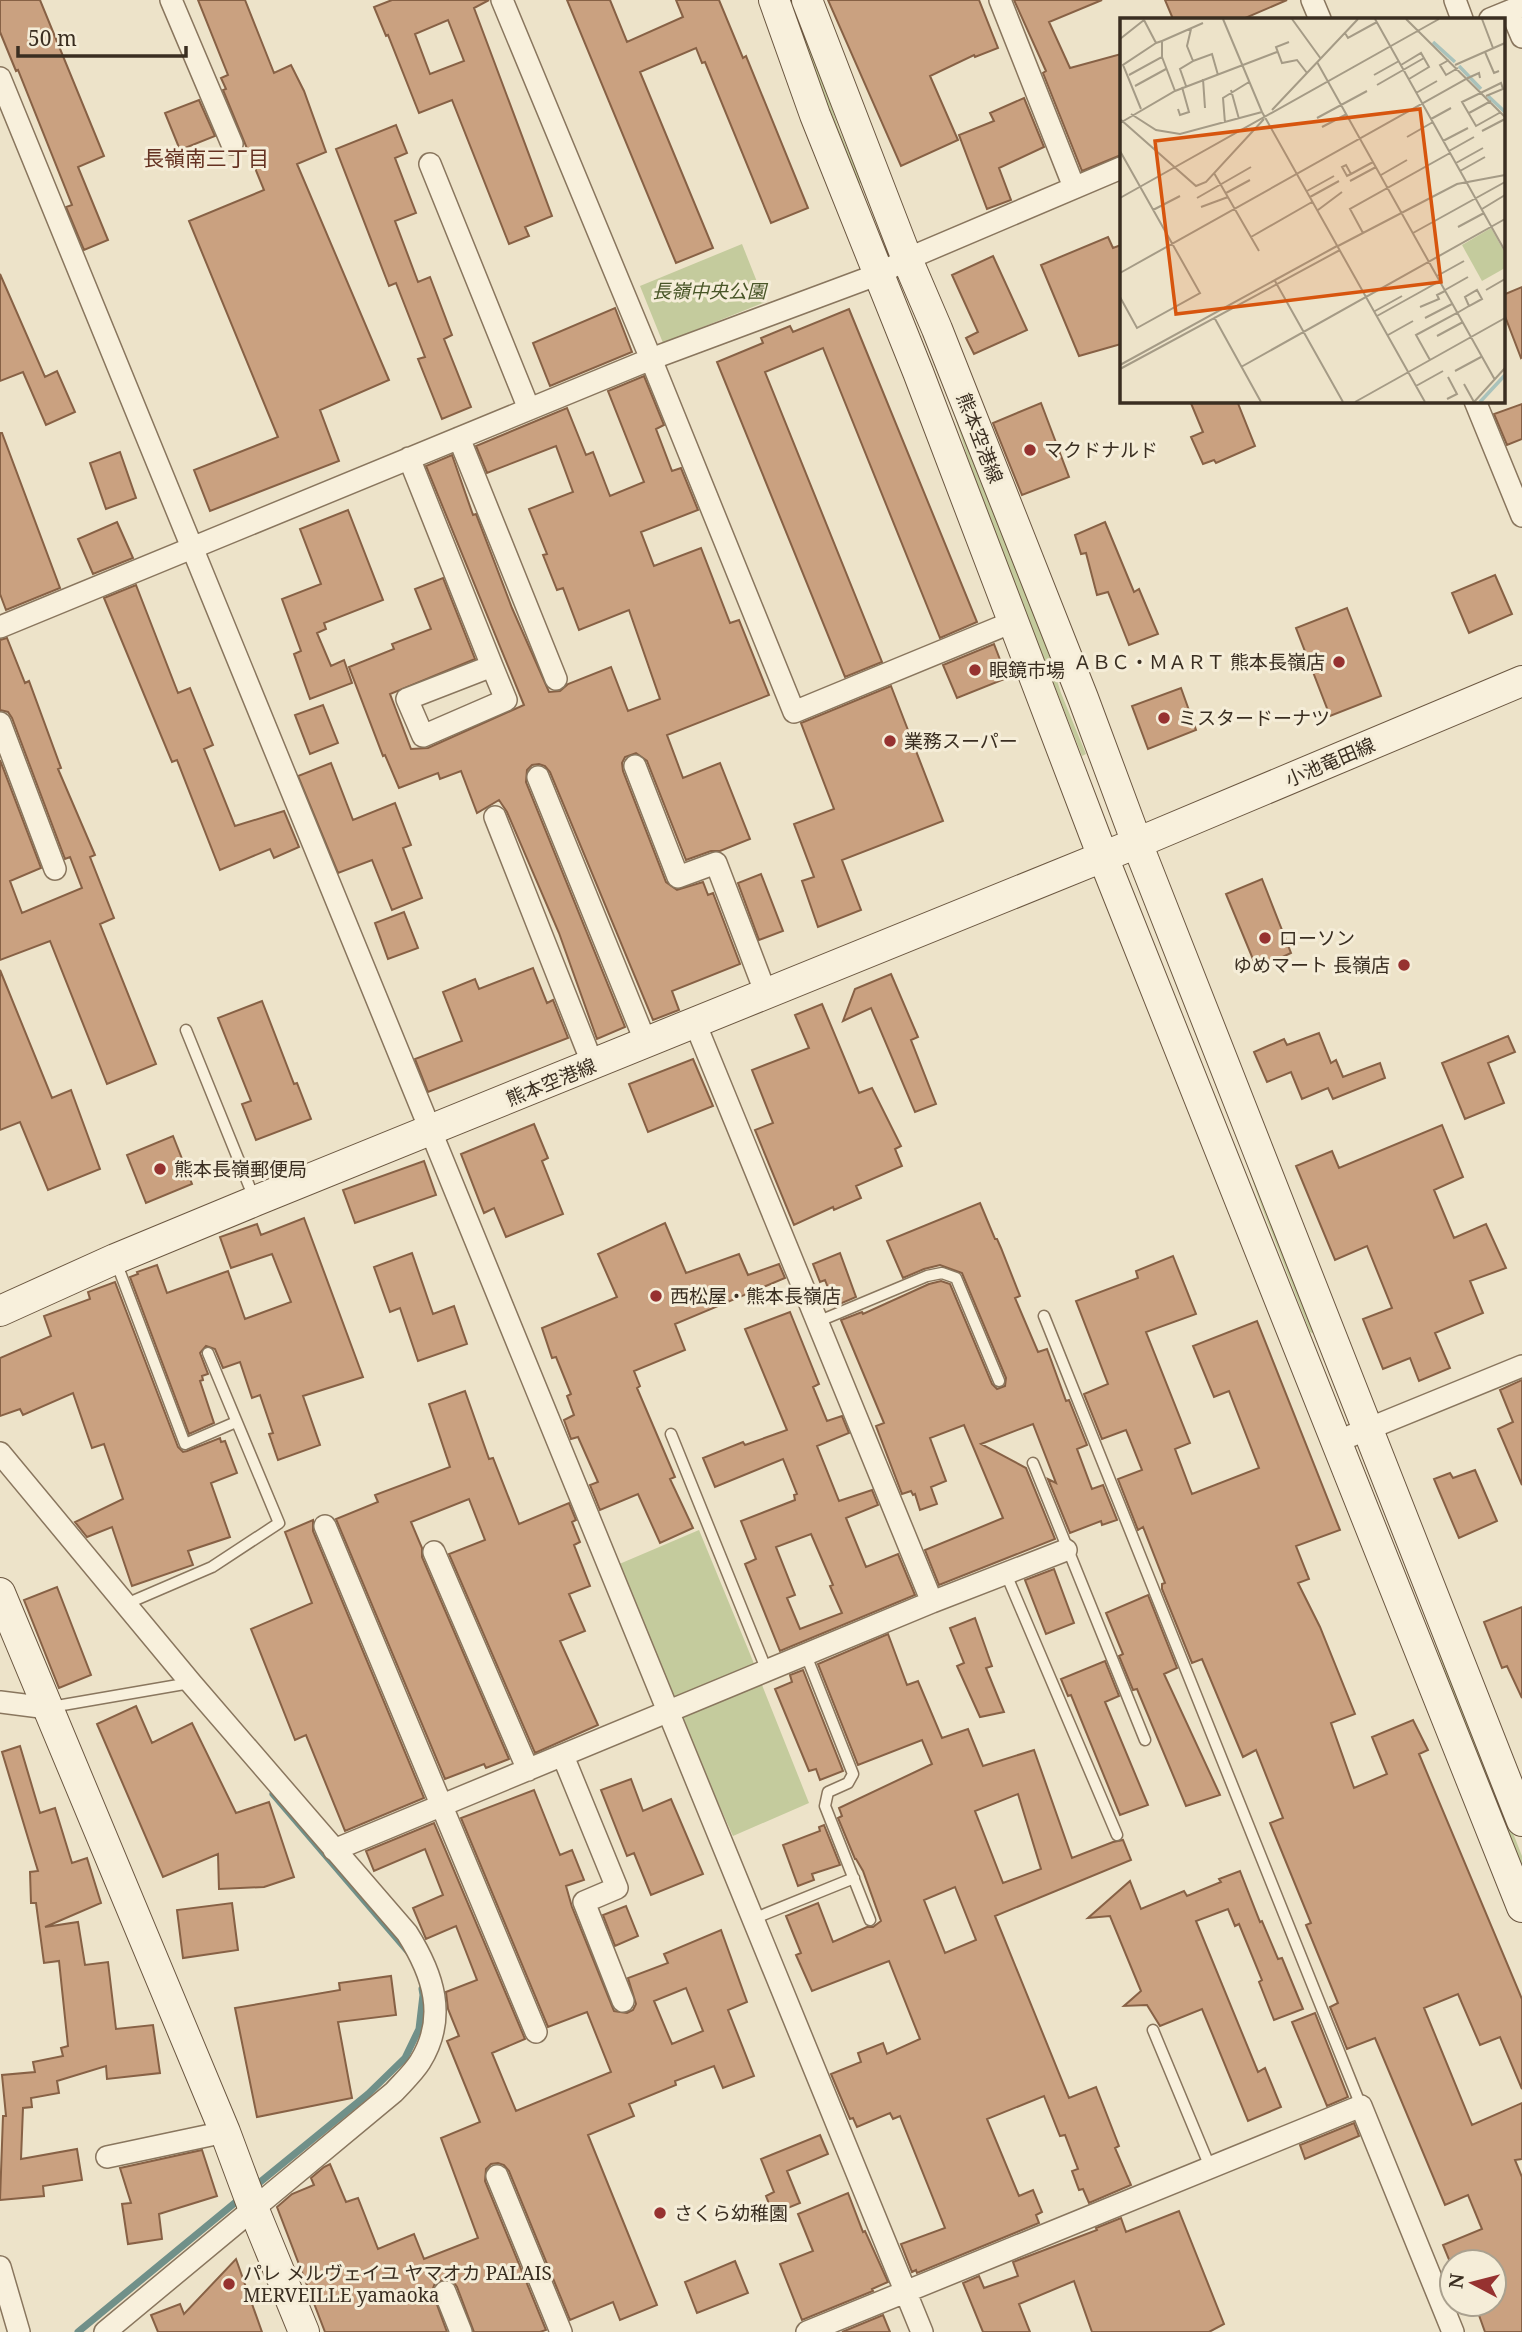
<svg xmlns="http://www.w3.org/2000/svg" width="1522" height="2332" viewBox="0 0 1522 2332" font-family="'Noto Serif','Noto Sans JP',serif">
  <style>
    .green { fill: #c4cb9d }
    .lines { fill: none; stroke-linecap: round; stroke-linejoin: round }
    .stream { stroke: #709089; stroke-width: 7 }
    .building { fill: #caa180; stroke: #876145; stroke-width: 2; fill-rule: evenodd }
    .lane-casing { stroke: #89765e; stroke-width: 13 }
    .street-casing { stroke: #89765e; stroke-width: 24 }
    .secondary-casing { stroke: #6b5741; stroke-width: 32 }
    .lane { stroke: #f8f0dc; stroke-width: 10 }
    .street { stroke: #f8f0dc; stroke-width: 21 }
    .secondary { stroke: #f8f0dc; stroke-width: 30 }
    .poi-dot { fill: #963230; stroke: #f5edd8; stroke-width: 2.5 }
    .labels { text-anchor: middle; stroke-width: 6; stroke-linejoin: round; paint-order: stroke }
    .park-label { font-size: 19px; font-style: italic; fill: #495628; stroke: #f5edd8 }
    .street-label { font-size: 19px; fill: #3a2e21; stroke: #f5edd8 }
    .poi-label { font-size: 19px; fill: #3a2e21; stroke: #f5edd8; text-anchor: start }
    .neighbourhood-label { font-size: 21px; fill: #653222; stroke: #f5edd8 }
    .inset-river { fill: none; stroke: #a9c2bb; stroke-width: 3.5 }
    .inset-road { fill: none; stroke: #a59b86; stroke-width: 2 }
    .view { fill: #d7550e; fill-opacity: 0.15; stroke: #d7550e; stroke-width: 3.5 }
    .inset-edge { fill: none; stroke: #3a2e21; stroke-width: 3.5 }
  </style>
  <rect width="100%" height="100%" fill="#ede3c9"/>
  <path class="green" d="M786 0H797L838 127 862 183 858 184Z
    M742 244 765 302 663 343 640 286Z
    M928 339 1031 599 1061 693 1086 754 1082 756 976 485 950 401 925 340Z
    M1235 1130 1315 1332 1314 1334 1310 1332 1261 1205Z
    M699 1530 755 1666 672 1700 617 1565Z
    M1395 1531 1522 1856V1868L1447 1677Z
    M762 1685 809 1803 733 1836 680 1718Z"/>
  <g class="lines">
    <path class="stream" d="M273 1794 411 1955
      M254 2187 368 2094 405 2058 419 2029 423 1995 422 1989
      M78 2332 242 2197"/>
  </g>
  <path class="building" d="M0 0H40L104 156 78 167 108 240 84 250 66 207 72 205 18 70 16 71 0 32Z
    M198 0H245L274 73 291 65 304 91 326 152 297 164 389 380 320 410 339 461 210 511 194 470 278 437 189 221 264 190 223 90 226 89 221 78 228 75Z
    M392 0H489L474 8 552 216 525 227 529 236 509 244 452 100 419 113 388 35 386 36 374 7ZM448 20 464 61 430 74 415 34Z
    M567 0H610L627 42 683 17 676 0H719L743 58 746 56 808 208 771 223 705 62 702 63 696 48 640 72 713 248 676 263Z
    M828 0H979L998 48 975 57 974 55 930 76 958 140 901 166Z
    M1014 0H1102L1049 22 1070 68 1121 54V155L1082 171 1043 73 1046 71Z
    M1165 0H1287L1243 19H1173Z
    M1024 98 1044 147 999 168 1011 200 987 209 959 135 994 121 990 113Z
    M199 100 215 136 180 150 165 113Z
    M396 125 407 153 395 158 416 213 395 221 418 282 430 277 452 335 444 339 471 407 442 419 418 359 425 357 396 283 389 286 336 149Z
    M1108 237 1113 248 1121 245V344L1079 356 1041 265Z
    M993 256 1027 330 974 354 966 338 978 332 952 275Z
    M0 274 45 377 57 371 75 412 46 425 23 372 0 381Z
    M1522 287V357L1521 358 1503 311V295Z
    M615 308 632 352 550 386 533 343Z
    M849 309 977 622 940 638 823 348 765 372 882 662 845 677 717 362 763 343 761 338 790 326 793 332Z
    M644 376 664 425 656 429 672 471 681 468 698 510 641 532 654 566 701 548 730 623 739 620 769 695 667 735 683 778 720 763 750 839 720 851H711L686 860 647 761 636 753 625 757 622 763 623 771 666 882 677 890 703 882 708 895 713 893 740 964 672 991 679 1010 653 1020 550 772 545 766 539 764 532 765 527 770 526 782 625 1027 597 1039 559 933 507 812 499 800 477 813 461 771 440 779 438 773 399 788 385 755 383 756 349 667 394 649 392 644 431 629 415 589 443 578 475 659 390 694 411 749 428 748 524 705 426 466 452 455 473 515 476 514 512 608 549 692 560 691 568 684 611 667 628 711 660 699 629 610 579 630 563 588 557 590 543 555 547 554 529 509 573 492 556 446 487 473 476 446 567 408 586 455 593 452 610 496 644 482 608 391Z
    M1190 401H1237L1255 446 1216 463 1214 460 1203 464 1191 437 1203 432Z
    M1041 403 1069 477 1022 495 993 423Z
    M1522 404V439L1507 445 1494 414Z
    M0 433H2L60 588 6 610 0 594Z
    M120 452 136 498 106 509 90 463Z
    M348 510 383 600 324 623 326 629 317 633 331 666 344 660 352 683 310 699 294 654 301 651 282 599 321 584 300 529Z
    M117 522 133 558 93 574 78 539Z
    M1105 522 1134 592 1139 589 1158 634 1129 645 1108 592 1097 595 1086 553 1081 554 1075 535Z
    M1495 575 1512 614 1469 633 1452 593Z
    M136 585 178 693 190 688 213 745 204 749 235 826 284 811 299 847 274 858 270 849 220 870 177 760 172 762 104 598Z
    M1347 608 1381 696 1330 716 1296 628Z
    M7 638 25 683 29 681 61 768 58 769 95 855 90 857 114 918 100 924 156 1064 107 1084 50 941 0 960V760L41 868 10 881 22 913 82 888 70 857 65 859 12 718 8 712 0 710V640Z
    M994 644 1007 678 957 698 943 665Z
    M891 686 943 821 842 860 861 910 818 927 802 881 814 877 794 824 834 809 801 723Z
    M1181 688 1196 730 1148 749 1132 706Z
    M323 705 338 743 310 754 295 715Z
    M331 763 353 820 395 803 411 845 403 848 422 898 392 910 372 860 338 873 298 776Z
    M761 874 783 931 759 940 738 883Z
    M1262 879 1291 953 1257 969 1226 894Z
    M404 912 418 948 388 959 375 923Z
    M533 968 547 1003 553 1000 568 1038 428 1092 415 1059 462 1041 443 992 475 979 479 989Z
    M0 970 52 1098 71 1090 100 1169 48 1190 20 1122 0 1130Z
    M891 974 918 1037 911 1040 936 1104 915 1112 871 1008 843 1021 855 989Z
    M262 1001 294 1084 297 1083 311 1119 256 1140 242 1104 251 1101 218 1018Z
    M822 1004 859 1093 872 1088 901 1146 895 1149 902 1166 856 1186 861 1198 834 1210 833 1207 794 1225 755 1130 773 1123 752 1070 809 1048 795 1015Z
    M1319 1033 1331 1063 1336 1060 1343 1077 1380 1063 1385 1078 1333 1099 1328 1088 1302 1099 1291 1072 1267 1082 1254 1052 1284 1039 1287 1045Z
    M1508 1036 1515 1052 1488 1063 1504 1103 1465 1119 1442 1063Z
    M693 1059 713 1106 648 1132 629 1084Z
    M534 1124 548 1158 542 1161 563 1214 506 1237 494 1208 484 1213 461 1154Z
    M1442 1125 1463 1177 1434 1190 1454 1238 1486 1224 1506 1268 1470 1281 1483 1313 1435 1333 1450 1368 1419 1381 1410 1358 1383 1369 1363 1319 1392 1308 1367 1246 1335 1260 1296 1166 1332 1151 1339 1168Z
    M173 1136 192 1184 146 1203 127 1155Z
    M424 1161 436 1195 355 1223 343 1190Z
    M980 1203 995 1239H997L1001 1248 1020 1296 1015 1298 1038 1352 1047 1349 1066 1401 1069 1400 1087 1445 1077 1449 1092 1489 1103 1485 1117 1520 1102 1525 1101 1521 1070 1533 1048 1479 1056 1483 1033 1424 981 1444 1026 1468 1055 1539 939 1585 925 1550 1003 1518 964 1425 930 1438 946 1481 931 1487 937 1504 920 1510 915 1494 913 1495 911 1491 902 1494 876 1426 884 1423 841 1320 862 1312 863 1314 929 1284 941 1281 950 1284 992 1384 997 1389 1005 1386 1006 1378 962 1273 940 1265 924 1269 903 1278 887 1241Z
    M304 1218 363 1377 303 1396 320 1445 278 1460 269 1434 273 1433 260 1395 252 1398 240 1362 223 1368 215 1349 206 1346 200 1353 208 1374 202 1376 203 1380 200 1381 214 1423 189 1434 130 1277 138 1274 137 1272 157 1265 167 1293 228 1271 245 1319 291 1302 272 1254 231 1268 220 1237 257 1224 261 1235Z
    M665 1223 686 1273 739 1254 748 1275 779 1264 785 1278 675 1324 685 1350 634 1371 640 1386 637 1388 675 1477 670 1479 693 1528 660 1543 638 1494 600 1510 590 1485 598 1482 578 1437 571 1439 564 1420 574 1415 567 1396 571 1394 556 1357 552 1358 542 1328 617 1297 598 1254Z
    M412 1253 433 1314 454 1306 467 1344 418 1361 400 1308 390 1312 374 1267Z
    M840 1253 856 1297 835 1306 825 1280 820 1282 813 1264Z
    M1173 1256 1196 1314 1146 1332 1190 1443 1175 1449 1192 1494 1259 1468 1229 1391 1214 1397 1193 1346 1257 1321 1340 1530 1296 1546 1309 1579 1298 1583 1320 1627 1355 1714 1331 1723 1354 1788 1387 1774 1372 1737 1413 1720 1428 1750 1419 1754 1522 1999V2089L1500 2037 1480 2045 1458 1994 1424 2008 1472 2125 1522 2103V2159L1515 2160 1522 2177V2332H1485L1475 2304H1494V2262H1450L1443 2245 1482 2229 1468 2195 1445 2205 1375 2038 1347 2049 1330 2007 1338 2003 1306 1925 1311 1923 1270 1823 1283 1818 1256 1750 1243 1757 1202 1659 1192 1663 1162 1589V1584L1165 1583 1143 1527 1138 1530 1118 1479 1142 1470 1126 1430 1102 1439 1084 1394 1108 1384 1076 1301 1138 1278 1136 1271Z
    M115 1282 178 1447 183 1452 187 1451 220 1438 221 1442 225 1441 237 1473 211 1483 230 1537 188 1551 193 1565 132 1586 112 1527 87 1537 75 1522 123 1499 104 1444 92 1448 73 1393 23 1415 20 1409 0 1416V1358L51 1336 44 1316 90 1299 88 1292Z
    M790 1312 819 1384 813 1387 827 1421 842 1416 849 1433 817 1446 839 1501 872 1490 878 1505 846 1518 866 1567 898 1554 915 1595 780 1651 745 1564 756 1559 741 1521 795 1500 794 1495 797 1494 783 1459 715 1487 703 1458 743 1442 745 1445 787 1430 745 1329ZM811 1534 833 1585 830 1586 842 1613 800 1629 787 1598 795 1595 776 1547Z
    M1522 1380V1485L1498 1429 1513 1422 1500 1390Z
    M465 1391 489 1459 493 1458 519 1524 569 1503 576 1520 572 1522 580 1542 574 1545 590 1586 569 1594 585 1631 560 1641 598 1725 535 1753 449 1554 485 1540 469 1499 411 1522 422 1548V1557L509 1759 486 1768 484 1764 445 1779 336 1519 378 1502 375 1495 450 1467 429 1404Z
    M1475 1470 1497 1521 1459 1538 1434 1479 1450 1473 1453 1478Z
    M313 1520V1531L424 1798 345 1831 306 1735 295 1740 251 1629 312 1603 285 1532Z
    M1054 1569 1074 1623 1046 1634 1025 1580Z
    M57 1587 91 1675 59 1688 24 1600Z
    M1148 1595 1177 1668 1164 1674 1220 1795 1186 1806 1137 1689 1133 1690 1119 1656 1123 1654 1106 1613Z
    M1522 1607V1698L1507 1666 1502 1668 1484 1622Z
    M975 1618 992 1666 986 1668 1004 1712 980 1717 957 1666 964 1663 950 1628Z
    M888 1634 907 1685 918 1681 942 1738 968 1729 983 1766 1034 1750 1072 1858 1113 1842 1123 1840 1131 1860 995 1916 1069 2098 1096 2087 1119 2146 1115 2148 1131 2185 1089 2203 1083 2189 1079 2190 1072 2171 1078 2169 1065 2135 1060 2136 1044 2096 987 2119 1019 2196 1033 2190 1042 2212 1036 2215 1039 2223 917 2273 916 2270 912 2272 901 2244 945 2228 900 2116 893 2119 890 2113 857 2127 853 2118 850 2119 831 2074 861 2062 858 2053 883 2043 887 2054 920 2039 889 1961 812 1991 796 1955 801 1953 786 1916 818 1903 833 1942 867 1927H873L881 1921 863 1871 856 1859H855L838 1818 842 1816 839 1808 932 1764 922 1740 858 1765 818 1664ZM1018 1794 1041 1869 1003 1883 975 1811ZM955 1887 976 1940 945 1953 924 1900Z
    M1105 1661 1119 1696 1105 1702 1148 1805 1120 1815 1071 1695 1068 1696 1061 1679Z
    M803 1670 843 1771 820 1780 816 1769 809 1771 775 1689 792 1682 790 1675Z
    M136 1706 152 1743 192 1723 236 1813 269 1802 294 1877 264 1887 219 1889 218 1854 163 1877 97 1724Z
    M20 1746 40 1813 55 1808 72 1863 87 1858 101 1903 45 1927 78 1922 85 1965 108 1962 116 2029 153 2025 160 2073 107 2079 106 2066 57 2081 59 2093 31 2098 32 2107 23 2108 21 2159 77 2149 82 2180 43 2186 44 2196 0 2200 3 2116H6L2 2075 35 2072 33 2062 63 2056 61 2048 68 2046 59 1961 44 1963 36 1903H31L30 1872 38 1871 2 1752Z
    M631 1779 643 1811 671 1799 703 1874 651 1895 634 1853 627 1856 601 1790Z
    M534 1790 560 1855 572 1850 584 1880 566 1886 572 1907 614 2011 627 2013 633 2010 636 2004 628 1978 668 1963 664 1954 721 1930 747 2002 728 2010 754 2076 723 2088 714 2066 675 2081 676 2085 629 2104 634 2116 588 2135 657 2305 620 2320 613 2302 570 2320 509 2171 504 2165 498 2163 491 2164 486 2169 485 2181 546 2330 540 2332H474L457 2287 453 2281 446 2279 435 2283 432 2291 447 2332H325L277 2207 292 2194 314 2185 311 2178 324 2167 330 2164 346 2202 358 2198 378 2249 414 2234 424 2259 478 2238 441 2138 480 2122 447 2041 459 2036 448 2009 446 1992 477 1980 456 1926 426 1939 413 1908 443 1895 425 1849 374 1871 366 1851 434 1823 525 2039 492 2053 516 2111 611 2072 587 2012 548 2027 461 1818ZM686 1988 703 2031 672 2044 654 2001Z
    M824 1825 840 1865 812 1874 814 1880 798 1886 783 1845 820 1831 819 1827Z
    M1240 1871 1260 1922 1262 1921 1278 1959 1282 1958 1303 2009 1274 2020 1259 1982 1262 1980 1239 1924 1235 1926 1228 1909 1196 1921 1258 2072 1265 2068 1281 2107 1248 2121 1202 2009 1160 2026 1147 2005 1124 2006 1141 1991 1110 1916 1088 1918 1130 1881 1141 1909 1184 1891 1187 1896 1221 1882 1219 1879Z
    M232 1903 238 1950 183 1958 177 1910Z
    M626 1906 638 1936 615 1946 603 1915Z
    M391 1976 396 2015 338 2022 352 2098 257 2117 235 2008 340 1990 339 1983Z
    M1315 2013 1348 2097 1327 2106 1292 2022Z
    M1354 2123 1359 2136 1305 2159 1300 2145Z
    M820 2135 828 2154 787 2171 800 2203 773 2214 766 2196 774 2192 761 2159Z
    M202 2150 217 2196 159 2214 162 2239 128 2244 122 2204 131 2203 120 2168Z
    M848 2193 863 2232 865 2231 888 2282 872 2289 873 2291 802 2320 780 2264 813 2251 798 2214Z
    M1179 2211 1224 2324 1209 2332H1092L1074 2281 1019 2304 1030 2332H983L963 2283 979 2276 984 2288 1018 2276 1013 2262 1097 2230 1096 2228 1121 2218 1126 2232Z
    M236 2259 262 2332H158L151 2315 180 2304 184 2314Z
    M735 2261 748 2293 697 2313 685 2282Z
    M883 2315 890 2332H842Z"/>
  <g class="lines">
    <defs>
      <path id="lane" d="M186 1030 254 1198
        M115 1259 185 1444 236 1422
        M1044 1316 1361 2106
        M817 1322 927 1276 942 1273 956 1278 999 1381
        M671 1434 767 1671
        M1033 1463 1145 1740
        M1006 1574 1117 1835
        M126 1604 212 1567 279 1523 208 1353
        M806 1655 853 1774 848 1783 828 1792 825 1806 870 1920
        M51 1707 190 1683
        M753 1919 854 1878
        M1153 2030 1210 2167"/>
      <path id="street" d="M171 0 232 144
        M502 0 651 359 794 712 1015 621
        M1000 0 1074 187
        M1312 0 1320 19
        M1455 0 1462 19
        M1511 11 1522 37
        M1490 19 1522 6
        M0 78C304 831 617 1580 922 2332
        M430 164 529 409
        M1475 401 1522 516
        M459 438 556 679
        M409 458 492 666 506 700 423 736 407 699 492 666
        M0 627 651 359 879 274 907 259 1121 168
        M0 723 55 869
        M635 766 678 877 716 863 766 994
        M538 777 646 1043
        M495 817 593 1065
        M695 1023 932 1602
        M1336 1442 1522 1366
        M0 1453 191 1683 407 1933C433 1974 448 2017 420 2062 413 2073 403 2082 394 2092L105 2332
        M325 1526 536 2032
        M434 1552 528 1770
        M0 1702 48 1708
        M563 1756 617 1888 584 1902 623 2001
        M334 1850 932 1602 1066 1550
        M107 2157 225 2132
        M497 2176 561 2332
        M0 2267 19 2332
        M445 2292 461 2332
        M807 2332 1361 2106 1453 2332"/>
      <path id="secondary" d="M774 0 815 115 918 372 1103 857 1522 1907
        M807 0 907 259 937 329 1083 698 1137 843 1522 1821
        M0 1311 115 1259 255 1201 1137 843 1522 681
        M0 1593 225 2132 254 2210 304 2332"/>
    </defs>
    <use href="#lane" class="lane-casing"/>
    <use href="#street" class="street-casing"/>
    <use href="#secondary" class="secondary-casing"/>
    <use href="#lane" class="lane"/>
    <use href="#street" class="street"/>
    <use href="#secondary" class="secondary"/>
  </g>
  <g class="poi-dot">
    <circle cx="1030" cy="450" r="7"/>
    <circle cx="1339" cy="662" r="7"/>
    <circle cx="975" cy="670" r="7"/>
    <circle cx="1164" cy="718" r="7"/>
    <circle cx="890" cy="741" r="7"/>
    <circle cx="1265" cy="938" r="7"/>
    <circle cx="1404" cy="965" r="7"/>
    <circle cx="160" cy="1169" r="7"/>
    <circle cx="656" cy="1296" r="7"/>
    <circle cx="660" cy="2213" r="7"/>
    <circle cx="229" cy="2284" r="7"/>
  </g>
  <g class="labels">
    <g class="park-label">
      <text x="709" y="298">長嶺中央公園</text>
    </g>
    <g class="street-label">
      <text transform="translate(980 438) rotate(69)" y="7">熊本空港線</text>
      <text transform="translate(1330 762) rotate(-23)" y="7">小池竜田線</text>
      <text transform="translate(551 1082) rotate(-22)" y="7">熊本空港線</text>
    </g>
    <g class="poi-label">
      <text x="1044" y="457">マクドナルド</text>
      <text x="1325" y="669" text-anchor="end">ＡＢＣ・ＭＡＲＴ 熊本長嶺店</text>
      <text x="989" y="677">眼鏡市場</text>
      <text x="1178" y="725">ミスタードーナツ</text>
      <text x="904" y="748">業務スーパー</text>
      <text x="1279" y="945">ローソン</text>
      <text x="1390" y="972" text-anchor="end">ゆめマート 長嶺店</text>
      <text x="174" y="1176">熊本長嶺郵便局</text>
      <text x="670" y="1303">西松屋・熊本長嶺店</text>
      <text x="674" y="2220">さくら幼稚園</text>
      <text x="243" y="2280">パレ メルヴェイユ ヤマオカ PALAIS<tspan x="243" dy="22">MERVEILLE yamaoka</tspan></text>
    </g>
    <g class="neighbourhood-label">
      <text x="206" y="166">長嶺南三丁目</text>
    </g>
  </g>
  <g transform="translate(1120 18)">
    <rect width="385" height="385" fill="#ede3c9"/>
    <path d="M371 210 385 235V250L362 263 342 227Z" fill="#c4cb9d"/>
    <path class="inset-river" d="M313 24 335 44M339 48 361 71M368 78 385 94M360 384 385 357"/>
    <path class="inset-road" d="M103 1 142 94 305 384M172 1 201 41M255 1 385 233M286 1 385 99M362 1 373 30M225 15 228 20 257 4M0 21 24 2M42 23 83 5M169 24 156 29 162 45 177 42 187 55M365 34 374 55 379 53M42 39 55 73M329 42 320 47 326 57 338 50M73 43 92 36 98 57M197 44 375 362M281 47 301 35 309 49 289 61M335 47 385 25M9 57 42 39V23L36 25M254 57 279 43M83 61 85 90M257 67 304 40M15 68 46 51M66 68 60 51 73 43 67 28 71 11M111 72 119 101M296 75 317 63M366 78 383 71 381 65 342 84 356 108 381 94M21 91 3 47 36 25 24 2M58 91 60 97 69 94 62 69M152 92 238 1M349 95 371 83M11 96 36 112 60 116 142 94M197 100 247 73M0 101 76 168 86 164 144 101M311 101 331 90M0 105 55 73 157 34M105 105 103 80 129 64M202 109 227 96M362 113 385 101M287 119 313 104M323 123 348 110M0 133 80 275 17 310 0 279M329 133 354 119M336 145 363 130M340 153 365 139M94 155 139 233M231 156 226 147 222 149 227 158 231 156 253 144M261 157 287 142M230 163 256 149M187 173 214 158M106 175 130 162M190 179 219 163M0 180 319 1M77 180 131 149M81 189 108 179M362 191 385 177M33 192 60 178M198 192 222 174M338 209 364 195M243 215 230 191 330 135M293 215 385 164M131 219 192 184M218 228 337 166 385 157M0 255 348 60 359 55 360 60M317 258 344 243M155 263 223 384M325 272 348 259M366 272 385 261M300 289 319 281 317 277 325 273M255 293 282 278M257 298 320 263M94 299 141 384M305 300 332 286M268 317 293 303M317 318 343 304M310 342 296 317 337 295 349 288 362 281 357 272 345 279 349 288M0 347 217 228M121 349 385 201M0 351 220 232M335 353 361 339M344 366 354 384 385 350M296 368 323 353M327 381 337 376 328 359M235 384 385 300"/>
    <path class="view" d="M300 91 321 264 56 296 35 123Z"/>
    <rect width="385" height="385" class="inset-edge"/>
  </g>
  <g transform="translate(1473 2283) rotate(277)"><circle r="33" fill="#f5edd8" stroke="#aaa18f" stroke-width="2"/>
  <path d="M0-5L12 26L0 18L-12 26Z" fill="#963230"/>
  <text y="-10" font-size="19" font-weight="bold" text-anchor="middle" fill="#3a2e21">N</text>
  </g>
  <path d="M18 46v10h168v-10" fill="none" stroke="#3a2e21" stroke-width="3.5"/>
  <text x="28" y="46" font-size="21" fill="#3a2e21" stroke="#f5edd8" stroke-width="5" paint-order="stroke">50 m</text>
</svg>
